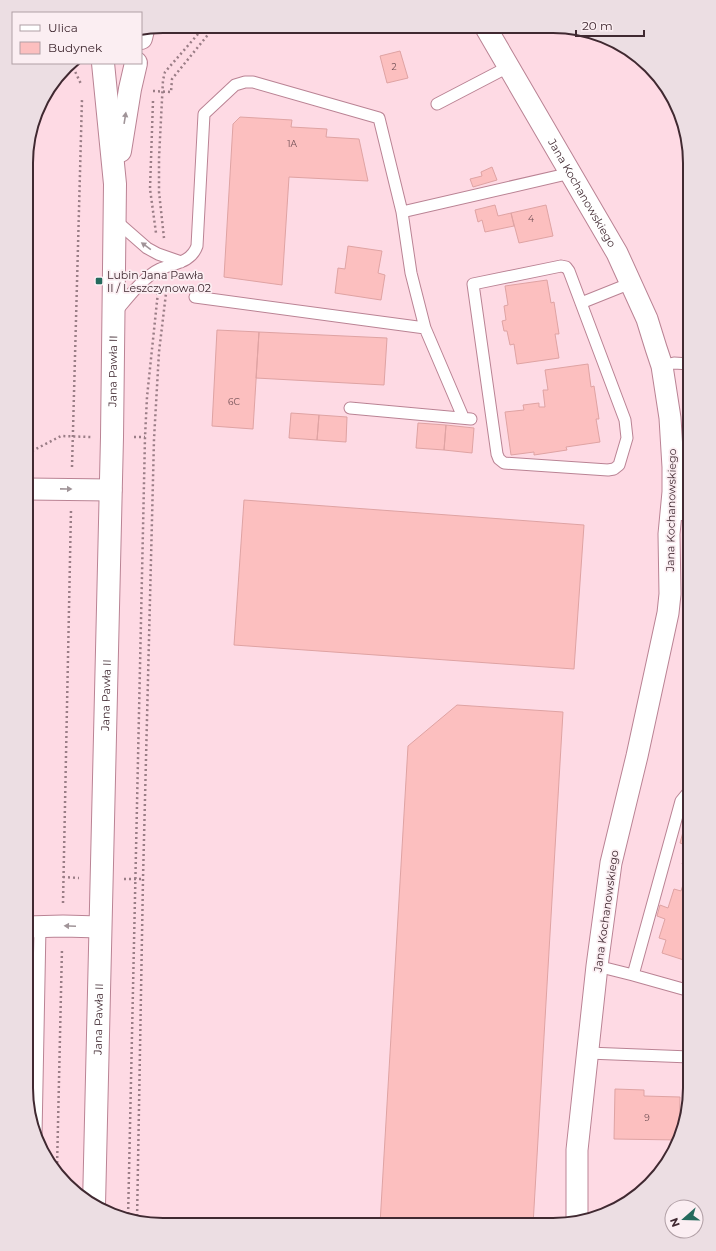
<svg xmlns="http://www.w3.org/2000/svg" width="716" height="1251" viewBox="0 0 716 1251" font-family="Montserrat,sans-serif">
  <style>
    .building { fill: #fcbfbf; stroke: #dfa3a3 }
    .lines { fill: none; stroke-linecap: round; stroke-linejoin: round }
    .lane-casing { stroke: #ba8394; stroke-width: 13 }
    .street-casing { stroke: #ba8394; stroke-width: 23 }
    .secondary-casing { stroke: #ba8394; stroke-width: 24 }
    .path { stroke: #9a7d86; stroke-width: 2.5; stroke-dasharray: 2 3; stroke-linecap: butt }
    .lane { stroke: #fff; stroke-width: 11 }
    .street { stroke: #fff; stroke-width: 21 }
    .secondary { stroke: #fff; stroke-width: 22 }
    .oneway { fill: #a09498 }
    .poi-dot { fill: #256a5d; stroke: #fbeef2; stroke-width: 1.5 }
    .labels { text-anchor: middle; stroke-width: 3.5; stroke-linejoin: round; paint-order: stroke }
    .number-label { font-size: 9px; fill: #6f4e54 }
    .street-label { font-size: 11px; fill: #402931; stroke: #fbeef2 }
    .poi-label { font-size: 11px; fill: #402931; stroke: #fbeef2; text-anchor: start }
    .rim { fill: none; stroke: #402931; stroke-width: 2 }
  </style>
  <rect width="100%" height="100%" fill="#fedae4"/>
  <path class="building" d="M400 51 408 78 387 83 380 56Z
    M240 117 292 120 291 127 327 129 326 137 359 139 368 181 289 177 282 285 224 277 233 124Z
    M492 167 497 180 473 187 470 179 482 176 481 172Z
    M495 205 498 216 511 213 514 226 485 232 482 220 478 222 475 210Z
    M546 205 553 236 519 243 511 213Z
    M348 246 382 251 378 273 385 275 381 300 335 293 338 268 345 269Z
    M547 280 551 303 554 302 559 334H555L559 358 517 364 514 344 510 345 507 331H504L502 321 506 320 504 306 508 305 505 286Z
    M217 330 259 332 253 429 212 426Z
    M259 332 387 338 384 385 256 378Z
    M588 364 591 387 594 386 599 419H596L600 442 566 447 567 450 534 455V452L511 455 505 412 524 410 523 405 539 403V407H545L543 390H548L545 370Z
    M291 413 319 415 317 440 289 438Z
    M319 415 347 417 346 442 317 440Z
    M418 423 446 425 444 450 416 448Z
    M446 425 474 428 472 453 444 450Z
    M244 500 584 525 574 669 234 645Z
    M457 705 563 712 533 1225 380 1224 408 746Z
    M683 832 690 834V962L662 953 666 940 659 938 665 919 657 916 660 905 668 908 674 889 681 891 689 866 682 864 688 846 680 843Z
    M615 1089 644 1090V1096L680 1097 679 1140 614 1139Z"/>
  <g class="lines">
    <defs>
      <path id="lane" d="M437 104 508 67
        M402 212 411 273 425 328 463 417
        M115 220 147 248 158 254 181 262
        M561 266 566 267 569 271 625 420 627 438 619 465 614 469 608 470 504 463 499 459 497 454 473 284Z
        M195 297 425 328
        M581 303 631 283
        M115 313C127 299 143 277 160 269 174 263 191 263 197 246L204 114 235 85 245 82H253L379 118 402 212 571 173
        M662 366 674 363 690 364
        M350 408 471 419
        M672 514 690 515
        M597 966 633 975 690 991
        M633 975 681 801 690 790
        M588 1053 690 1057
        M36 1136 40 927"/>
      <g id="street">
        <path id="s1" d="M486 28 617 253 647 319 656 348 662 366 670 418 673 467V492L669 534 670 594 668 613 637 756 611 863 597 966 577 1150V1221"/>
        <path d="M27 489 111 490"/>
        <path d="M26 927 63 926 100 927"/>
      </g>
      <g id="secondary">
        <path d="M141 38 143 30"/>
        <path d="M120 151 130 89 136 63"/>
        <path id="s2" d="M94 1205 112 437 115 184 103 63"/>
      </g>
    </defs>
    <use href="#lane" class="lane-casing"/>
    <use href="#street" class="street-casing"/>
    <use href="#secondary" class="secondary-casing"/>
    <path class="path" d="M71 63 81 84
      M153 91 171 92 172 79 215 26
      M153 101 150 189 156 233
      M164 238 159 192V158L163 80 165 72 205 26
      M134 437H145
      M27 451H32L61 436 91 437
      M72 467 82 99
      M63 877 79 878
      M124 879H143
      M63 903 71 510
      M57 1168 62 948
      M128 1219 145 437 147 397 158 292
      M137 1221 143 879 154 439 159 352 167 285"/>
    <use href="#lane" class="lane"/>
    <use href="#street" class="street"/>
    <use href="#secondary" class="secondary"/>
  </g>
  <defs><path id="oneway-solid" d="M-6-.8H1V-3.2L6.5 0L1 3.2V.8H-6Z"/></defs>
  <g class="oneway">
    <use href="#oneway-solid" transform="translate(125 118) rotate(-81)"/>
    <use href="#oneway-solid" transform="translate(146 246) rotate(-144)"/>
    <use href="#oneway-solid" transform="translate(66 489) rotate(1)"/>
    <use href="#oneway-solid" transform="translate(70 926) rotate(-178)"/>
  </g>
  <rect class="poi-dot" x="95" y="277" width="8" height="8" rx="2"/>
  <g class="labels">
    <g class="number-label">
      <text x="394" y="70">2</text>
      <text x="292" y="147">1A</text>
      <text x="531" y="222">4</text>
      <text x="234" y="405">6C</text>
      <text x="647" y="1121">9</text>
    </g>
    <g class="street-label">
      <text dy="4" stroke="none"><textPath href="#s1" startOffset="191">Jana Kochanowskiego</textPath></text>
      <text dy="4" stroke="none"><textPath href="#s2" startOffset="834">Jana Pawła II</textPath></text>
      <text transform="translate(671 510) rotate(-89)" y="4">Jana Kochanowskiego</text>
      <text dy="4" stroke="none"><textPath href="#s2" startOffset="510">Jana Pawła II</textPath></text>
      <text transform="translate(606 911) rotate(-82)" y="4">Jana Kochanowskiego</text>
      <text dy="4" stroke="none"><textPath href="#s2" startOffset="186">Jana Pawła II</textPath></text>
    </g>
    <g class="poi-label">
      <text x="107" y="279">Lubin Jana Pawła<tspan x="107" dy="13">II / Leszczynowa 02</tspan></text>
    </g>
  </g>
  <path d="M0 0H716V1251H0ZM163 33H553A130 130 0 0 1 683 163V1088A130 130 0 0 1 553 1218H163A130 130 0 0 1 33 1088V163A130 130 0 0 1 163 33Z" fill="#ecdee3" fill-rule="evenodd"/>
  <path class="rim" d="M163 33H553A130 130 0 0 1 683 163V1088A130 130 0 0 1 553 1218H163A130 130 0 0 1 33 1088V163A130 130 0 0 1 163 33Z"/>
  <rect x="12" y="12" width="130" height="52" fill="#fbeef2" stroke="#b09fa5"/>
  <rect x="20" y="25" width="20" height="6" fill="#ffffff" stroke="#b09fa5"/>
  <text x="48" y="32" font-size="12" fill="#402931">Ulica</text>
  <rect x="20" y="42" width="20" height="12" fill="#fcbfbf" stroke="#b09fa5"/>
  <text x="48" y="52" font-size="12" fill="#402931">Budynek</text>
  <g transform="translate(684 1219) rotate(250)"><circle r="19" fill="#fbeef2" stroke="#b09fa5"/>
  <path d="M0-3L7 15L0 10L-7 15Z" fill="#256a5d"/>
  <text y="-6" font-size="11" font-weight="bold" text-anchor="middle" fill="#402931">N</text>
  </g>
  <path d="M576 30v6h68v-6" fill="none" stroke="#402931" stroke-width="2"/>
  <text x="582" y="30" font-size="12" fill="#402931" stroke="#fbeef2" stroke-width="3" paint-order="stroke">20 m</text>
</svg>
